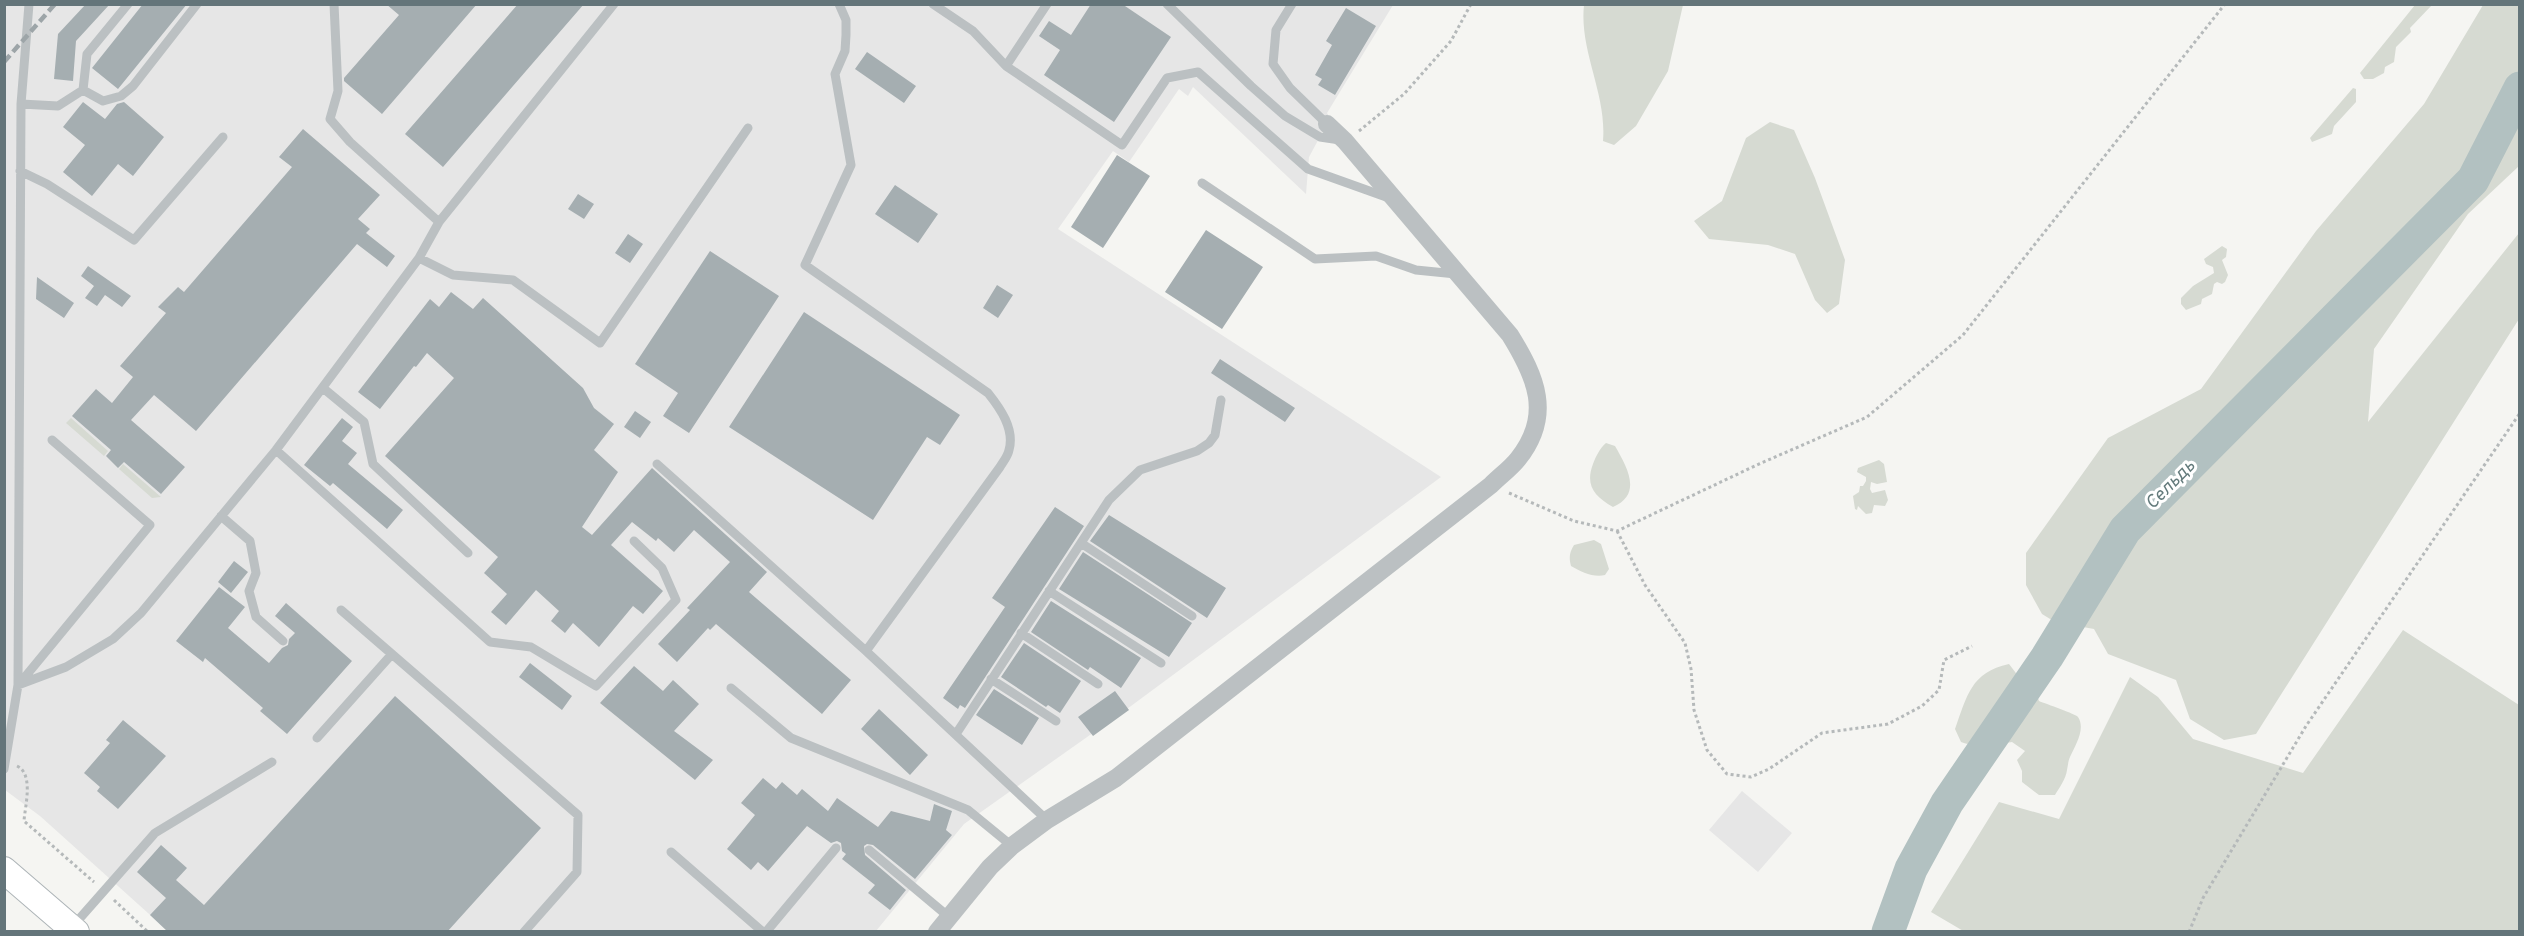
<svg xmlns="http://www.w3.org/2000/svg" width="2524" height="936" viewBox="0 0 2524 936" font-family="Overpass,sans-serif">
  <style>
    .built { fill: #e6e6e6 }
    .green { fill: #d6dad2 }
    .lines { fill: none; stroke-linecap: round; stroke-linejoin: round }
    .river { stroke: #b2c1c1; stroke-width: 33 }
    .building { fill: #a5aeb1 }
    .secondary-casing { stroke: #adb4b7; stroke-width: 28 }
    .path { stroke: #b5b9ba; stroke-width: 3; stroke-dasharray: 3 3; stroke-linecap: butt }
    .lane { stroke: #bbc0c2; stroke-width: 9 }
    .street { stroke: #bbc0c2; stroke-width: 18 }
    .secondary { stroke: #fff; stroke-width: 26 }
    .rail { stroke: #9da5a8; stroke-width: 4.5; stroke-dasharray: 9 4.5; stroke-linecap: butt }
    .labels { text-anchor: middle; stroke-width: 6; stroke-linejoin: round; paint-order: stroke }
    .water-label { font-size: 18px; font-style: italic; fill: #647b7c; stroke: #fff }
  </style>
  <rect width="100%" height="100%" fill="#f5f5f2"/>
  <path class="built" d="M5 5H1393L1327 113 1330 118 1309 157 1306 194 1193 87 1188 96 1179 89 1129 162 1113 151 1058 229 1441 477 1131 706 964 824 876 931H168L40 816 5 790Z
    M1742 791 1792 833 1758 872 1709 830Z"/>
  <path class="green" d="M1584 5H1683L1668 71 1636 126 1614 145 1603 141C1607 94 1579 51 1584 5Z
    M2415 5H2432L2410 28 2411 32 2396 47 2394 62 2385 67 2384 73 2373 79H2364L2360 73Z
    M2483 5H2519V166L2468 214 2374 349 2368 422 2519 233V319L2256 734 2224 740 2190 719 2176 680 2108 654 2094 629 2055 622 2042 614 2026 585V553L2108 438 2201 389 2316 231 2424 104Z
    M2353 88 2356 89V102L2334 126 2332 134 2312 142 2310 138Z
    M1770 122 1794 130 1815 178 1845 260 1839 304 1827 313 1815 300 1795 254 1768 245 1709 239 1694 221 1722 201 1746 138Z
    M2222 246 2227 249 2226 257 2222 260 2228 275 2225 282 2222 284 2217 282 2214 284 2212 294 2202 299 2201 304 2186 310 2181 304V298L2193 286 2214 273 2213 267 2206 264 2204 259Z
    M71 418 108 451 104 456 66 423Z
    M1606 443 1615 446C1627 467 1643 494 1613 507 1594 496 1585 485 1593 464 1596 456 1600 448 1606 443Z
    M1879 460 1884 464 1887 482 1877 484 1871 482 1870 489 1872 493 1885 490 1888 500 1885 506 1874 505 1872 513 1866 514 1858 506 1857 510 1855 509 1853 496 1859 492 1860 486H1863L1866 481V477L1857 472 1858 468Z
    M123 464 161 497 152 498 119 469Z
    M1594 540 1601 544 1609 569 1605 575C1594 578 1581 572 1571 566 1569 558 1569 553 1574 545Z
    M2403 630 2519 705V931L1965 932 1931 912 1999 802 2059 819 2130 677 2158 697 2193 739 2303 773Z
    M2009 664 2025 685 2035 689 2039 701C2046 704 2076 714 2078 717 2086 729 2075 746 2070 757 2068 761 2068 766 2067 770 2066 779 2059 788 2055 795H2039L2022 782V771L2017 760 2025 751 2012 742C2003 744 1999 741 1991 741 1976 741 1979 748 1961 742L1955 729C1967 696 1971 672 2009 664Z"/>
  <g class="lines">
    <path class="river" d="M1888 932 1911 869 1947 803 2047 657 2125 530 2473 180 2520 88"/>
  </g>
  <path class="building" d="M86 4H110L76 41 73 81 54 79 58 34Z
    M143 4H187L118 89 92 68Z
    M386 4H477L382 114 344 81V78L399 15Z
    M518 4H584L443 167 405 134Z
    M1091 4H1122L1171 37 1114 122 1044 75 1060 50 1039 36 1049 21 1071 35Z
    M1346 8 1376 26 1335 95 1318 85 1322 79 1315 75 1332 45 1326 41Z
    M867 52 916 86 904 103 855 69Z
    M83 102 105 119 117 104 124 102 164 137 133 176 118 164 92 196 63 172 85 145 63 127Z
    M303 129 380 195 358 219 370 229 366 233 395 256 387 267 357 244 196 431 154 395 131 420 185 467 161 494 124 462 118 468 106 456 111 450 72 416 96 389 112 403 133 377 120 366 166 313 158 307 178 287 184 292 292 167 279 157Z
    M1117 155 1150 176 1103 248 1071 227Z
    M895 185 938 214 918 243 875 214Z
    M578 194 594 204 584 219 568 209Z
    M1206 230 1263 267 1222 329 1165 292Z
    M628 234 643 244 630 263 615 253Z
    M710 251 779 296 689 433 663 416 678 393 635 364Z
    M88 266 131 296 122 307 105 295 97 306 85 298 94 286 81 276Z
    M37 277 74 303 64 318 36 299Z
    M997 285 1013 295 998 318 983 308Z
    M451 292 473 309 483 298 583 388 594 408 614 424 594 450 618 472 582 527 592 535 652 468 767 572 749 592 851 680 822 714 716 624 710 630 708 628 677 662 658 644 690 610 687 608 730 562 694 530 674 552 658 538 656 541 632 522 611 545 663 591 643 614 633 606 599 647 573 623 565 633 551 621 559 611 536 590 506 625 491 612 507 594 484 573 498 557 385 456 454 378 427 353 416 367 414 366 380 409 358 392 430 299 439 307Z
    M804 312 960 415 940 445 927 437 873 520 729 427Z
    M1220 359 1295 408 1285 422 1211 373Z
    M635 411 651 422 640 438 624 427Z
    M342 418 353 427 342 441 357 453 348 464 403 510 387 529 333 483 330 486 304 465Z
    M1055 507 1084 526 965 708 960 705 958 709 943 698 1005 607 992 598Z
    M1109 515 1226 588 1207 618 1090 541Z
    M1083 552 1192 623 1169 657 1059 589Z
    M234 561 248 572 231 593 218 582Z
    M219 587 245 607 228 628 269 663 282 648 288 645 289 639 295 633 275 616 286 603 352 661 287 734 260 711 263 708 205 658 203 662 176 641Z
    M1051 601 1141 658 1121 688 1090 667 1088 670 1031 632Z
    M1024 643 1081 681 1060 713 1048 705 1046 707 1001 677Z
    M530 663 572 696 562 710 519 677Z
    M634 666 663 691 673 680 699 704 674 731 713 760 695 780 600 703Z
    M994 689 1039 718 1022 745 976 715Z
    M1115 691 1129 710 1093 736 1078 717Z
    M395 696 541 828 447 932H168L150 915 166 898 137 872 161 845 187 868 176 880 204 905Z
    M879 709 928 755 910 775 861 729Z
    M123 720 166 756 118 809 97 791 100 787 84 773 110 743 106 740Z
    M763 778 776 789 782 782 797 795 802 789 828 811 837 798 878 827 891 811 930 821 934 804 939 806 952 811 946 830 952 835 915 879 873 845 867 844 864 846 865 855 906 890 890 910 868 893 875 885 842 859 846 854 842 851 841 843 837 841 831 843 807 826 768 871 758 862 751 870 727 849 755 815 741 803Z"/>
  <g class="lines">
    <defs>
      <path id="secondary" d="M4 870 76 932"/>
    </defs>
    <use href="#secondary" class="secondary-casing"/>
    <path class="path" d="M1359 131 1404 94 1451 41 1471 4
      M1509 493 1574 521 1617 531 1759 464 1867 417 1963 335 2225 4
      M1617 531 1645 585 1685 643 1691 669 1694 710 1707 750 1727 774 1751 777 1769 769 1822 733 1888 724 1922 706 1939 690 1944 660 1972 646
      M17 766C34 774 25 806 24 821L94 882
      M114 900 148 932
      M2189 932 2203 898 2306 726 2520 413"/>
    <path class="lane" d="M334 4 338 91 330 119 350 142 439 222
      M839 4 846 20V35L845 51 835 74 851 165 805 265 988 393C1000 408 1015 429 1009 450 1008 456 1003 462 1000 467L866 651 1047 820
      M933 4 973 31 1006 66
      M1047 4 1006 66 1122 145 1167 78 1198 72 1308 169 1389 198
      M1167 4 1251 86 1285 116 1320 137 1340 140
      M1292 4 1276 30 1273 64 1290 88 1327 124
      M83 90 103 101 121 96 133 86 197 4
      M21 104 58 106 83 90 87 54 128 4
      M20 171 47 184 134 240 223 137
      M1202 183 1315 259 1376 256 1416 270 1456 274
      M419 258 453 275 513 280 600 343 748 128
      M323 388 364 422 373 464 468 553
      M276 450 490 642 531 647 596 686 676 600 662 568 634 541
      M657 464 866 651
      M221 516 250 541 256 573 249 591 256 617 283 641
      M1081 543 1192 616
      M1049 591 1161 663
      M341 610 578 815 577 872 524 932
      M1021 633 1098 684
      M991 679 1056 721
      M20 683 150 525 52 440
      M18 685 66 667 113 639 141 613 276 450 419 258 439 222 614 4
      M731 688 791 738 968 810 1012 846
      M956 734 1109 500 1140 470 1197 451 1209 443 1215 435 1221 400
      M317 738 392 654
      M4 769 18 685 21 104 29 4
      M869 850 949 917
      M671 852 763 932
      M73 926 155 833 272 762
      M766 932 836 848"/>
    <path class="street" d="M937 932 990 867 1012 846 1047 820 1116 778 1491 485C1500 476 1511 468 1518 459 1553 415 1536 377 1510 335L1345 141 1327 124"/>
    <use href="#secondary" class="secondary"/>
    <path class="rail" d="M4 62 55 4"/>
  </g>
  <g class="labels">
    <g class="water-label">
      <text transform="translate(2170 484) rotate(-45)" y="6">Сельдь</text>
    </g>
  </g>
  <rect width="2524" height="936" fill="none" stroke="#64757a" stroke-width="12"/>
</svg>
